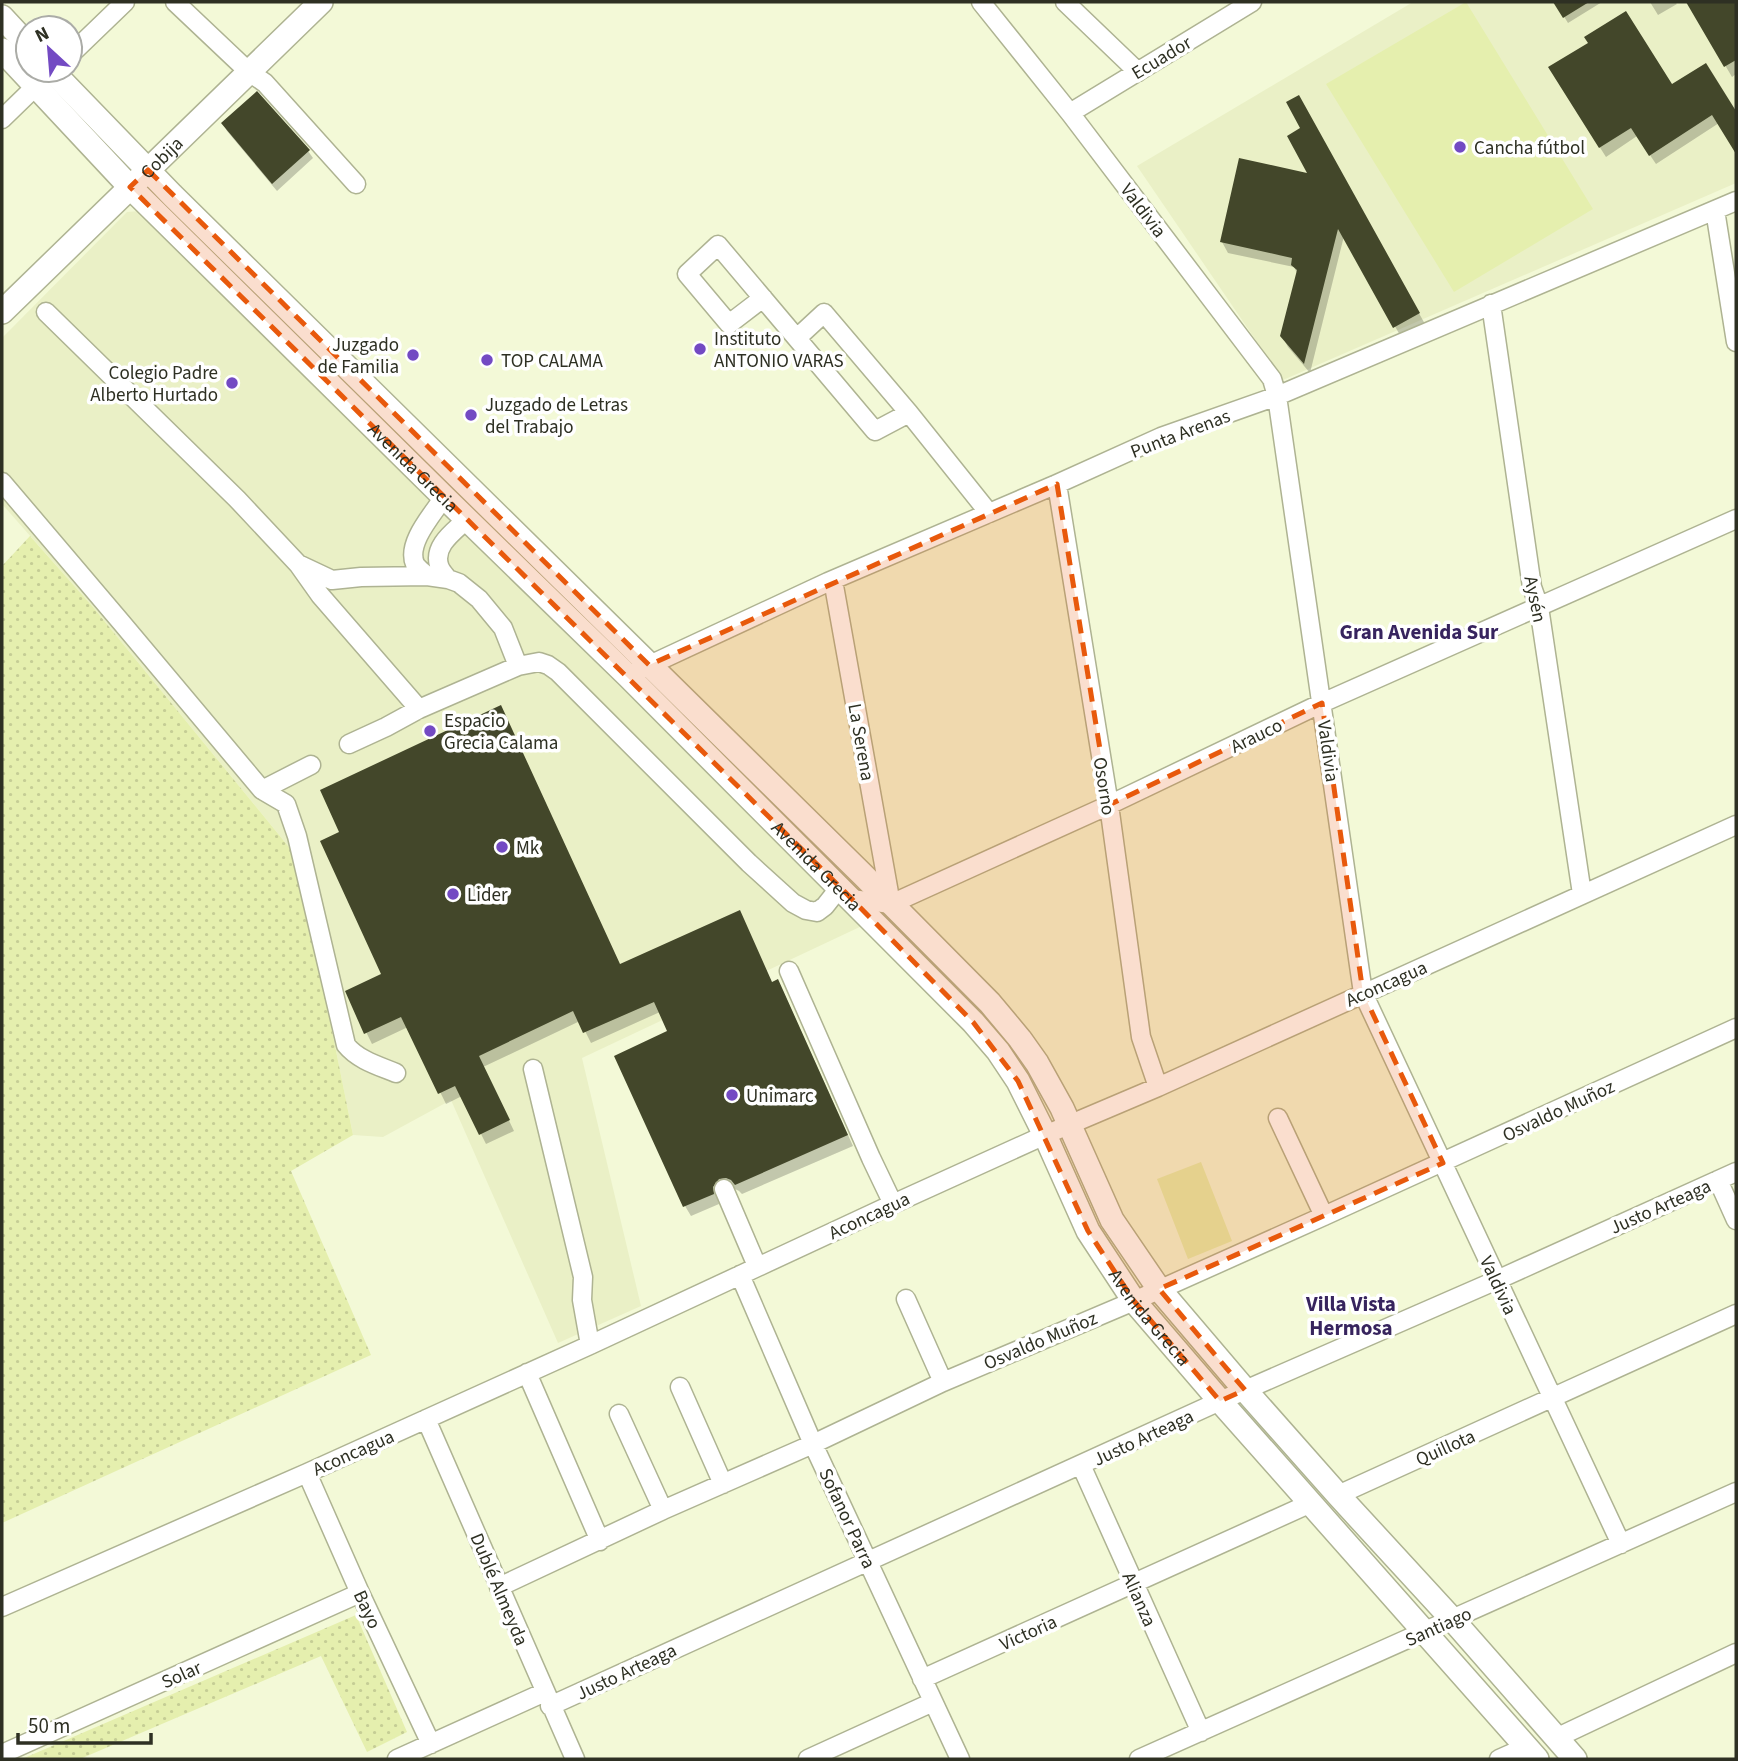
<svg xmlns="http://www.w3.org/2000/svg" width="1738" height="1761" viewBox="0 0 1738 1761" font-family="'Source Sans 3',sans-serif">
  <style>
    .built { fill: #eaf0c6 }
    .grass { fill: url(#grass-dots) }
    .park { fill: #e5efae }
    .shadow { fill: #0003 }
    .building { fill: #43472a }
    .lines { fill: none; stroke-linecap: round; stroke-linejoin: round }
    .minor-casing { stroke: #aeb392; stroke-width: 21 }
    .major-casing { stroke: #aeb392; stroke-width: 26 }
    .minor { stroke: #fff; stroke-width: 18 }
    .major { stroke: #fff; stroke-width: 23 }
    .marked { fill: #e8590c; fill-opacity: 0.2; stroke: #e8590c; stroke-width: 5; stroke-dasharray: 14 9; stroke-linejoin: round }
    .poi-dot { fill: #734ac3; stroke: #fff; stroke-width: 2.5 }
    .labels { text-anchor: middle; stroke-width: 7; stroke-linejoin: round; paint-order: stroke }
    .street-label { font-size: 19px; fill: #2e3023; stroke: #fff }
    .poi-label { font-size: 19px; fill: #2e3023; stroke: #fff; text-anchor: start }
    .neighbourhood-label { font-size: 21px; font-weight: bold; fill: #37245e; stroke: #fff }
  </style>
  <defs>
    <pattern id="grass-dots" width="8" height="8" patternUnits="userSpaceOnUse" patternTransform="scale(1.75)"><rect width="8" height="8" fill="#e5efae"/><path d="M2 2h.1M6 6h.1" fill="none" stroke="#c5cd95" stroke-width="1.8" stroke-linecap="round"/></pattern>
  </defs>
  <rect width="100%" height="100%" fill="#f3f9d7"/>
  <path class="built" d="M1413 2H1736V183L1283 380 1137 166Z
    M140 211 412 483 864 925 582 1058 641 1306 558 1343 451 1100 383 1137 353 1135 297 857 92 606 2 504V338L127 212Z"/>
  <path class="grass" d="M30 536 92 606 297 857 353 1135 291 1171 371 1355 2 1523V566Z
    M356 1615 407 1732 367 1752 321 1656 80 1759H22Z"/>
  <path class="park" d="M1466 2 1593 209 1454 292 1326 84Z
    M1201 1162 1232 1241 1188 1259 1157 1179Z"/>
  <path class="shadow" d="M1555 2H1602L1568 23Z
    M1650 2H1675L1677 4 1658 15Z
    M1688 2H1736V74L1732 77Z
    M1706 65 1736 115V151L1719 123 1656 164 1637 136 1606 157 1555 77 1672 86Z
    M1298 97 1425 324 1401 337 1344 236 1310 373 1288 347 1282 336 1298 275 1294 267 1228 253 1222 242 1311 176Z
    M223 124 308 151 313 158 277 191 227 131Z
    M620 965 772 983 783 991 853 1146 742 1194 739 1191 733 1188 725 1189 718 1198 719 1204 691 1216 685 1206 669 1032 660 1012 591 1043 580 1021 483 1067 514 1131 486 1144 462 1096 446 1104 408 1027 372 1044 348 995Z"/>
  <path class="building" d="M1553 2H1589L1563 18Z
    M1686 2H1736V60L1724 67Z
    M1626 11 1672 84 1706 63 1736 111V154L1712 115 1649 156 1631 128 1599 148 1548 67 1588 43 1584 37Z
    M257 91 310 150 272 184 221 123Z
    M1299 95 1420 313 1393 328 1338 229 1304 364 1280 336 1297 270 1291 265 1292 258 1220 242 1239 158 1307 173 1287 136 1300 128 1286 102Z
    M501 705 620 964 740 910 772 982 778 979 848 1135 735 1185 731 1180 726 1178 719 1179 713 1187 714 1194 683 1207 614 1056 667 1031 654 1002 583 1033 573 1011 479 1056 510 1120 479 1135 455 1086 438 1094 401 1017 364 1034 345 991 381 974 320 841 339 832 320 790Z"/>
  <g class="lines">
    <defs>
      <path id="minor" d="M175 2 249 72 265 83 356 184
        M981 2 1070 113 1272 379 1277 396 1363 993 1621 1544
        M1065 2 1138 72
        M70 55 125 2
        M1070 113 1252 2
        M2 119 36 86
        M1715 210 1736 342
        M763 298 729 324 687 274 718 245 875 431 909 413
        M1491 304 1532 587 1539 607 1582 894
        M46 312 237 499 298 564 320 595 419 709
        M797 338 824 313 909 413 989 513
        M2 482 121 622 262 790
        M1057 484 1109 805 1141 1037 1158 1087
        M298 564 332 580 361 577 427 576 448 579 459 583 479 599 503 628 518 666
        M427 576C423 572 418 569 415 564 406 543 433 514 444 497
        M448 579C445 575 440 570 439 565 433 545 455 531 467 519
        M833 580 891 904
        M639 670 828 582 1057 484 1161 437 1277 396 1736 201
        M349 744 386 727 419 709 518 666 539 662 548 665 558 672 749 863 793 903 806 910 817 912 825 906 840 887
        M311 765 262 790 286 804 297 836 346 1045C358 1060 379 1066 396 1073
        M851 899 891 904 1109 805 1322 703 1736 519
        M789 971 871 1158 893 1204
        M533 1069 583 1277 582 1300 590 1345
        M1278 1118 1324 1216
        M1718 1180 1736 1220
        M724 1189 757 1266
        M740 1275 813 1444 960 1759
        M906 1299 943 1382
        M527 1373 600 1541
        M680 1387 723 1484
        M619 1414 663 1510
        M426 1419 575 1759
        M1081 1465 1201 1732
        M307 1473 360 1593 431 1744
        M1338 1495 1736 1314
        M499 1587 663 1510 813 1444 943 1382 1134 1301 1324 1216 1736 1028
        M2 1607 307 1473 590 1345 893 1204 1045 1135 1158 1087 1736 825
        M922 1679 1311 1503
        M550 1706 1220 1401 1497 1280 1736 1172
        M1556 1738 1736 1653
        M2 1754 360 1593
        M397 1759 545 1692
        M808 1759 933 1702
        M1139 1759 1736 1492
        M1499 1759 1526 1747"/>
      <g id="major">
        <path d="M2 17 28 45"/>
        <path id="s1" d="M2 50 130 187 444 497 628 676 973 1022 998 1051 1018 1081 1045 1135 1088 1231 1134 1301 1220 1401 1537 1759"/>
        <path d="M51 70 172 195 863 875 990 1003 1020 1039 1037 1063 1062 1108 1112 1220 1159 1289 1245 1390 1338 1495 1452 1619 1575 1759"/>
        <path id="s2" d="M2 312 321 2"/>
      </g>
    </defs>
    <use href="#minor" class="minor-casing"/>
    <use href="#major" class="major-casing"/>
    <use href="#minor" class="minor"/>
    <use href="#major" class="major"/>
  </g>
  <path class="marked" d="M148 170 649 665 1057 484 1109 805 1322 703 1363 993 1443 1163 1159 1289 1245 1390 1220 1401 1134 1301 1088 1231 1018 1081 973 1022 840 887 130 187Z"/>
  <g class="poi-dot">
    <circle cx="1460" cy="147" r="7"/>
    <circle cx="700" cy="349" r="7"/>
    <circle cx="413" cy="355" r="7"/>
    <circle cx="487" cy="360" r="7"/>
    <circle cx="232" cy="383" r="7"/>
    <circle cx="471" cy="415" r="7"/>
    <circle cx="430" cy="731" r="7"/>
    <circle cx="502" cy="847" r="7"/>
    <circle cx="453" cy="894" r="7"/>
    <circle cx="732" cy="1095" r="7"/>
  </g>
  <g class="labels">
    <g class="street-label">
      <text transform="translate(1161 57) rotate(-31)" y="7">Ecuador</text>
      <text dy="7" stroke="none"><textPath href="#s2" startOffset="222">Cobija</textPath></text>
      <text transform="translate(1144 210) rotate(53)" y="7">Valdivia</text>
      <text transform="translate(1180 433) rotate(-21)" y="7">Punta Arenas</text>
      <text dy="7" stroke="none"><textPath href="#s1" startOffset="586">Avenida Grecia</textPath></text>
      <text transform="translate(1536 599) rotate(78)" y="7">Aysén</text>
      <text transform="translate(1256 735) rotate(-26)" y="7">Arauco</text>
      <text transform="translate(862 742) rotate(80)" y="7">La Serena</text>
      <text transform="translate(1329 751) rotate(82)" y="7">Valdivia</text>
      <text transform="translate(1105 786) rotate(81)" y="7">Osorno</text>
      <text dy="7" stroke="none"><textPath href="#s1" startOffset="1153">Avenida Grecia</textPath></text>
      <text transform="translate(1386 983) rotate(-24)" y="7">Aconcagua</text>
      <text transform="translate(1558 1110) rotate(-25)" y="7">Osvaldo Muñoz</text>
      <text transform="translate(1660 1206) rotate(-24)" y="7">Justo Arteaga</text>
      <text transform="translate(869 1215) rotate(-25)" y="7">Aconcagua</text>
      <text transform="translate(1499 1285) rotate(65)" y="7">Valdivia</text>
      <text dy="7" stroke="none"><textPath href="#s1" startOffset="1720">Avenida Grecia</textPath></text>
      <text transform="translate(1040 1340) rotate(-23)" y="7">Osvaldo Muñoz</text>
      <text transform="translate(1143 1437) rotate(-25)" y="7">Justo Arteaga</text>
      <text transform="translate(1445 1447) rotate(-24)" y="7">Quillota</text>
      <text transform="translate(353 1452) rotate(-24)" y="7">Aconcagua</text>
      <text transform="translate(848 1518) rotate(65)" y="7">Sofanor Parra</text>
      <text transform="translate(500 1589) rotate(67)" y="7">Dublé Almeyda</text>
      <text transform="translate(1140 1599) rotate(66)" y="7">Alianza</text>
      <text transform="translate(368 1609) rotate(65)" y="7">Bayo</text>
      <text transform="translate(1438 1626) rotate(-24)" y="7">Santiago</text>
      <text transform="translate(1028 1632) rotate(-24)" y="7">Victoria</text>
      <text transform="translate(626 1671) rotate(-25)" y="7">Justo Arteaga</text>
      <text transform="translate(181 1674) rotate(-24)" y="7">Solar</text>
    </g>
    <g class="poi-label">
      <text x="1474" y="154">Cancha fútbol</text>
      <text x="714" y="345">Instituto<tspan x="714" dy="22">ANTONIO VARAS</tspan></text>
      <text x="399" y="351" text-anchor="end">Juzgado<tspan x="399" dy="22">de Familia</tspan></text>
      <text x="501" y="367">TOP CALAMA</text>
      <text x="218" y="379" text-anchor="end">Colegio Padre<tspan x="218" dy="22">Alberto Hurtado</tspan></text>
      <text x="485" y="411">Juzgado de Letras<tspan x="485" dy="22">del Trabajo</tspan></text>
      <text x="444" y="727">Espacio<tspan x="444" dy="22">Grecia Calama</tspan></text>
      <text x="516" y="854">Mk</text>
      <text x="467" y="901">Lider</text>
      <text x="746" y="1102">Unimarc</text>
    </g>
    <g class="neighbourhood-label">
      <text x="1419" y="639">Gran Avenida Sur</text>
      <text x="1351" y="1311">Villa Vista<tspan x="1351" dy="24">Hermosa</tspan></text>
    </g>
  </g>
  <rect width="1738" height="1761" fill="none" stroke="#2e3023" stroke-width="7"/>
  <g transform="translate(49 49) rotate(334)"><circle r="33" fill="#ffffff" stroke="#abaca7" stroke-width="2"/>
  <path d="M0-5L12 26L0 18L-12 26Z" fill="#734ac3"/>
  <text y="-10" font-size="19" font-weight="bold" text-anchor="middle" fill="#2e3023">N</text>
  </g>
  <path d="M18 1733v10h133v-10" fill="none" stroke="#2e3023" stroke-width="3.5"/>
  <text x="28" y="1733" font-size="21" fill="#2e3023" stroke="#ffffff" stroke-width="5" paint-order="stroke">50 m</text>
</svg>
